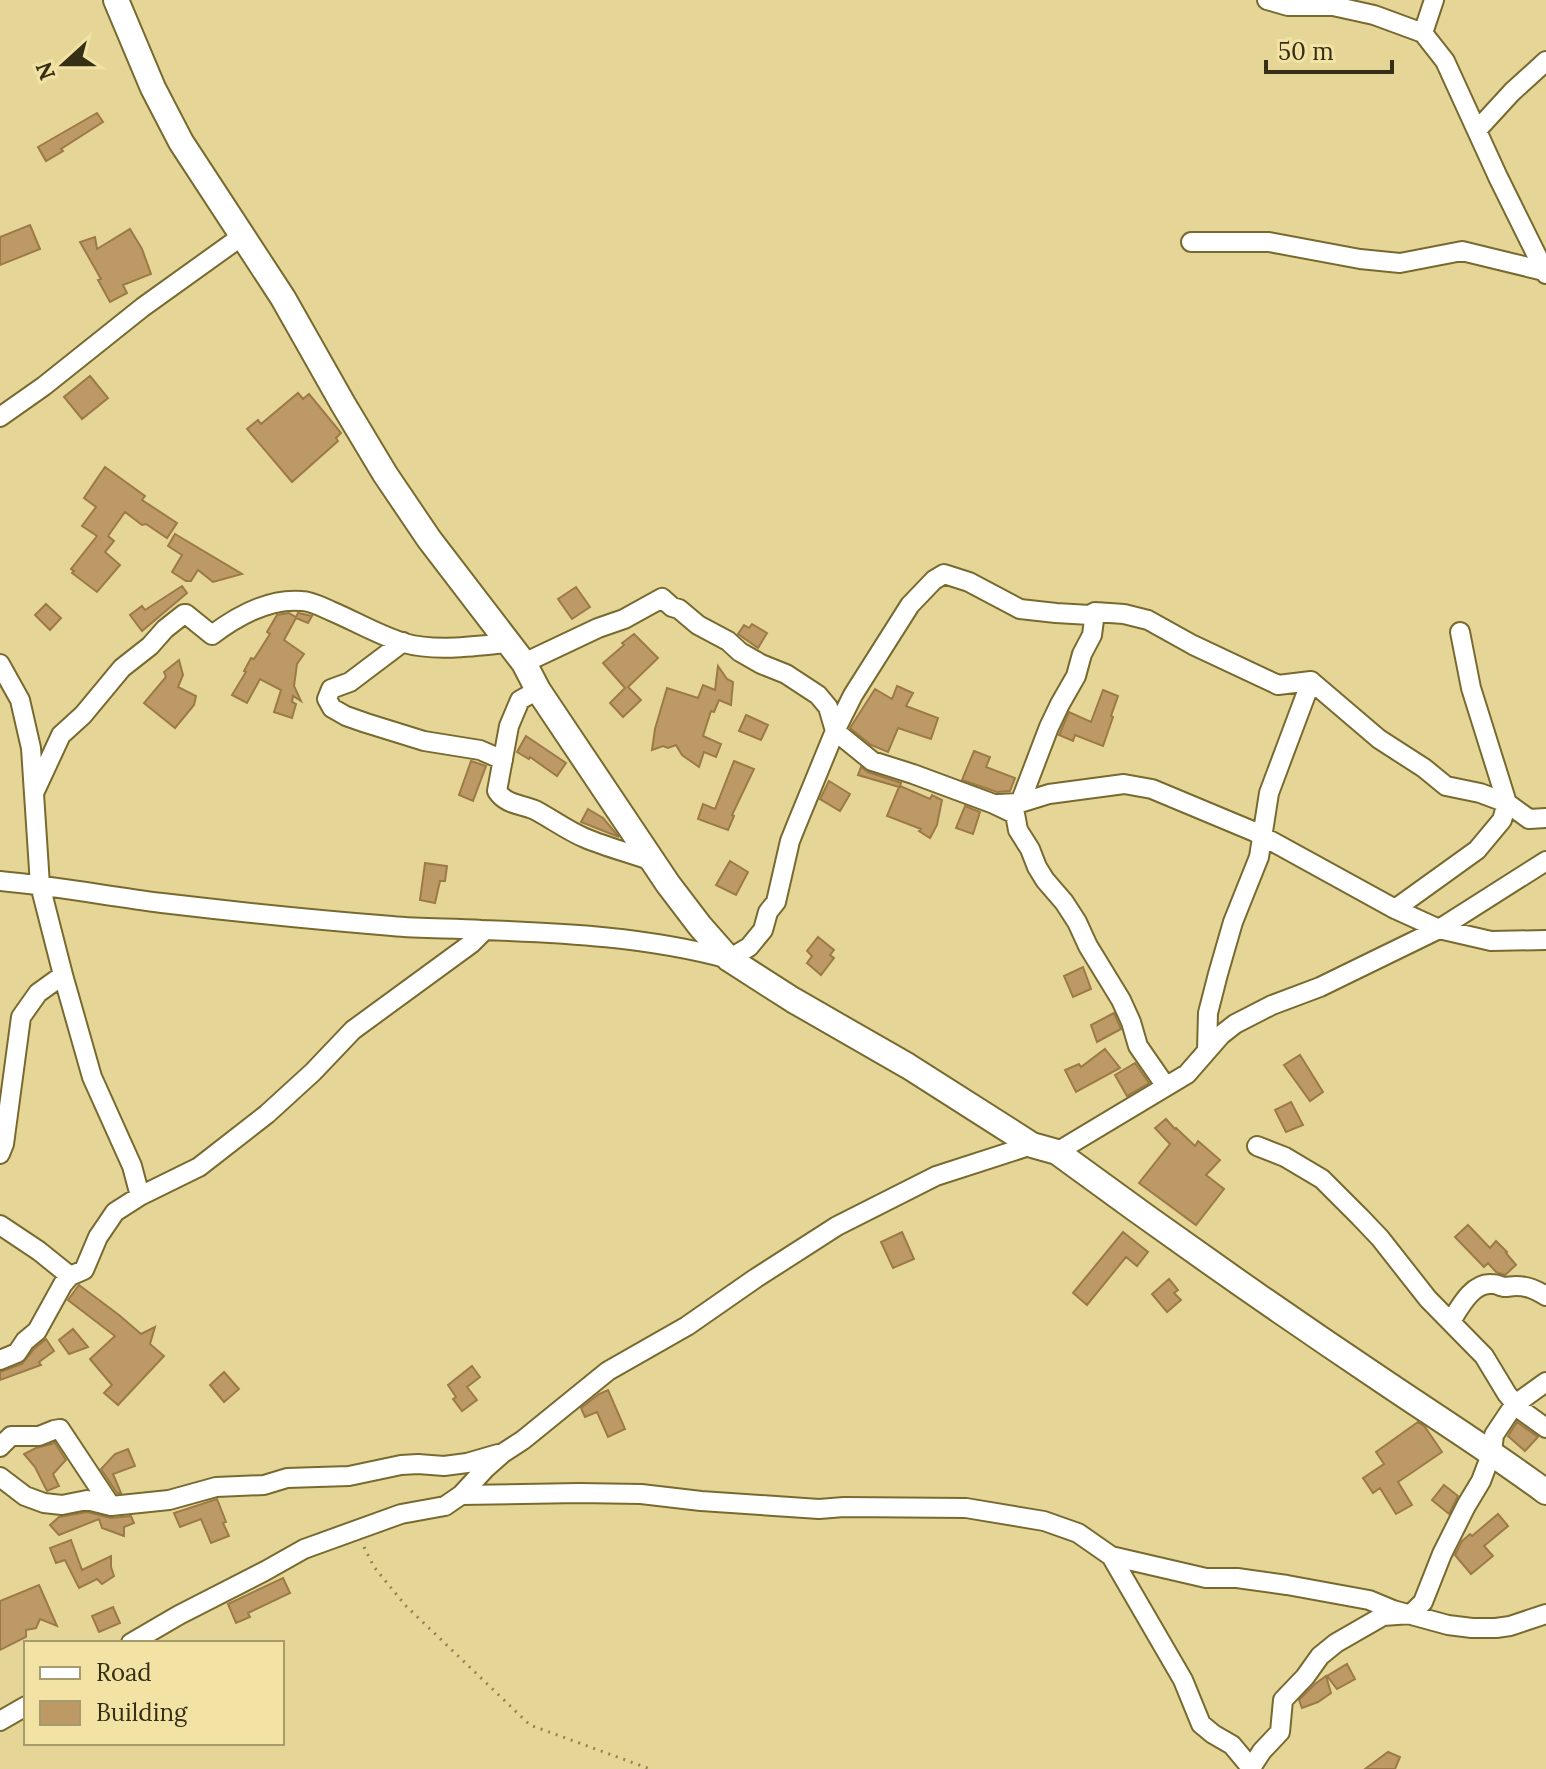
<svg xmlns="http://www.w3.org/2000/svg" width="1546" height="1769" viewBox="0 0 1546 1769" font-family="Lora,serif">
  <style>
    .building { fill: #bd9965; stroke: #9c7a47; stroke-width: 2 }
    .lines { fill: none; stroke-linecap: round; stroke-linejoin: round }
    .street-casing { stroke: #786a2f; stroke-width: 22 }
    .secondary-casing { stroke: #786a2f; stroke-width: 28 }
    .path { stroke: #8e8458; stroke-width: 3; stroke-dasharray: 2 6; stroke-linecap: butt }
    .street { stroke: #fff; stroke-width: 18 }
    .secondary { stroke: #fff; stroke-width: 24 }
  </style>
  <rect width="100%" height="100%" fill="#e5d698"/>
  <path class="building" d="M97 113 103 122 61 149 63 151 46 161 38 147Z
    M30 225 40 249 0 265V237Z
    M130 229 142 249 151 274 123 285 127 293 110 302 98 280 101 279 80 242 95 237 97 249Z
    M90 376 108 398 82 419 64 397Z
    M298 393 303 399 309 394 341 433 336 438 338 441 292 482 247 429 258 420 261 424Z
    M105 467 145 496 142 500 177 523 167 538 146 524 142 525 125 512 108 536 114 541 105 552 120 565 97 592 72 573 74 571 71 569 97 536 82 526 96 507 84 498Z
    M175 534 242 574 213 582 198 570 191 581H186L172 572 182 555 168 546Z
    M182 586 187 593 142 631 130 615 142 606 145 610Z
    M576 587 590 607 572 619 558 599Z
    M46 604 61 618 50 630 35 615Z
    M289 613 296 617 298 613 312 616 308 623 296 618 284 640 304 654 297 664 294 686 301 701 293 696 292 702 296 704 292 718 274 712 281 690 260 679 247 703 232 695 246 672 244 671 251 658 254 659 270 634 267 632 277 615Z
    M752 624 767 633 758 648 738 634 744 625 749 628Z
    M634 634 658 658 628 687 641 700 623 717 610 703 625 688 603 663 624 645 622 643Z
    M179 660 183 675 178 687 196 696 194 705 175 728 144 703 166 677 164 672Z
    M718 666 727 679 733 682 731 705 719 700 714 712 711 711 703 736 721 744 716 757 704 752 699 767 682 755 676 745 668 748 663 746 652 750 655 729 667 688 698 698 703 685 715 690Z
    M897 686 913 693 906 706 938 718 931 739 898 728 888 752 871 745 850 728 875 689 892 699Z
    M1103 690 1118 696 1111 716 1113 717 1103 746 1075 735 1073 741 1059 735 1069 712 1091 722Z
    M746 715 768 725 761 740 739 731Z
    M526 736 566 763 557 776 530 757 529 759 517 752Z
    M974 751 990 757 986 767 1015 778 1010 791 997 792 962 780Z
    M471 761 486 766 473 801 459 795Z
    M734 761 754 769 732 815 734 816 728 830 698 819 703 804 715 809Z
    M861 767 868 772 901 783 900 786 930 799 932 795 942 800 937 825 930 838 919 831 921 829 887 816 899 787 858 775Z
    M829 781 850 794 840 811 820 799Z
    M965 806 980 812 973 834 956 828Z
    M588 809 603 818 619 837 581 822Z
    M730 861 748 872 736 895 716 885Z
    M425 863 447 866 445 881H440L435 903 420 900Z
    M818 937 834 950 830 955 834 958 821 975 807 963 812 956 807 951Z
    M1083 967 1091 989 1073 997 1064 976Z
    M1114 1013 1121 1029 1097 1042 1091 1025Z
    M1105 1049 1120 1068 1076 1092 1065 1070 1079 1064 1081 1067Z
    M1300 1055 1323 1092 1310 1101 1284 1065Z
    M1135 1063 1149 1083 1127 1096 1115 1075Z
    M1291 1102 1303 1125 1286 1132 1275 1110Z
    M1166 1119 1175 1129 1176 1128 1195 1146 1198 1141 1220 1160 1206 1175 1224 1189 1196 1225 1139 1183 1170 1144 1155 1128Z
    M1468 1225 1490 1248 1496 1241 1507 1252 1506 1253 1516 1265 1505 1275 1496 1272 1488 1263 1484 1267 1455 1237Z
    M902 1232 914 1259 893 1268 881 1242Z
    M1123 1232 1148 1252 1137 1266 1126 1257 1087 1305 1073 1293Z
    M1169 1279 1178 1290 1174 1293 1181 1300 1167 1312 1152 1294Z
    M79 1285 119 1315 141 1334 155 1327 150 1344 164 1356 118 1405 104 1393 112 1385 90 1359 115 1336 68 1300Z
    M73 1329 88 1347 69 1354 59 1340Z
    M46 1339 54 1351 39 1362 41 1365 0 1380V1372L22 1364 34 1349Z
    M472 1366 480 1377 467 1387 477 1400 462 1411 453 1399 456 1397 448 1385Z
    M224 1372 239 1389 224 1402 210 1385Z
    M608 1390 625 1429 608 1437 597 1412 585 1417 581 1408 599 1394Z
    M1418 1422 1425 1427 1442 1452 1398 1482 1412 1505 1396 1514 1380 1488 1373 1493 1363 1478 1384 1464 1376 1452Z
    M1517 1422 1538 1437 1525 1451 1508 1436Z
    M55 1443 66 1460 53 1474 59 1486 47 1491 35 1467 24 1454 36 1448Z
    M128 1449 135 1466 113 1474 121 1493H117L101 1469 115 1454Z
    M1444 1485 1458 1496 1449 1514 1432 1500Z
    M217 1499 226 1522 223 1523 229 1536 211 1543 201 1519 180 1527 174 1513Z
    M87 1512 111 1518 131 1516 134 1523 124 1527V1536L102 1528 99 1519 59 1535 50 1525 59 1517Z
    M1498 1514 1508 1526 1484 1546 1493 1556 1471 1574 1455 1555 1462 1541 1470 1534 1472 1536Z
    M71 1540 82 1570 111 1556V1567L114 1576 102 1584 97 1579 79 1588 65 1560 56 1563 50 1548Z
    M283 1578 290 1593 248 1613 250 1617 236 1623 228 1604Z
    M39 1585 57 1626 40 1619 36 1628 26 1630V1637L0 1650V1601Z
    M113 1607 120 1623 99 1632 92 1616Z
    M1347 1664 1355 1679 1337 1689 1327 1676Z
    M1326 1676 1331 1693 1318 1702 1302 1708 1299 1700 1315 1684Z
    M1388 1752 1400 1757 1395 1769H1365Z"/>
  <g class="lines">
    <defs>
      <path id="street" d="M1267 0 1288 6H1333L1374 15 1423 33 1445 61 1498 177 1546 274
        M1423 33 1434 0
        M1478 129 1512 92 1546 61
        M1191 242H1269L1360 259 1400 263 1462 251 1544 271
        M0 417 44 386 143 307 242 236
        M403 642 350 682 331 689 327 699 332 708 346 716 366 723 424 741 480 750 503 760
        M524 663 598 628 624 619 662 598 672 607 679 609 698 625 728 641 740 652 761 664 786 674 818 695 828 707 835 731 872 761 913 774 994 804 1015 814 1018 830 1030 849 1037 867 1045 880 1064 902 1077 922 1088 946 1121 1000 1131 1022 1138 1046 1165 1085
        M0 664 20 700 31 748 40 885 63 975 38 993 21 1017 4 1144 0 1154
        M538 690 520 700 509 726 497 791C506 805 521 804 535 810 552 819 568 831 585 838 606 847 630 853 652 861
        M35 791 61 735 83 715 122 668 150 646 165 629 184 614H186L212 635C237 616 269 598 302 601 311 601 322 607 331 611 355 621 378 635 404 643 436 652 474 646 507 643
        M1020 803 1049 727 1060 704 1076 676 1082 654 1092 635 1095 612
        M998 804 1020 803 1049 794 1124 784 1152 789 1255 832 1395 909 1439 929 1491 941 1546 940
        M0 881C54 886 108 896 162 903 238 912 315 920 392 926 422 929 452 928 482 930 565 933 648 937 729 959L749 947 763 930 768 912 776 902 790 841 796 826 835 731 853 695 910 605 934 580 944 574 969 582 1020 609 1056 613 1090 615 1095 612 1124 614 1148 620 1193 645 1278 685 1311 681 1379 739 1424 768 1446 786 1480 793 1507 803 1529 819 1546 818
        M1395 909 1477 850 1502 820 1507 803 1471 688 1460 632
        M63 975 92 1077 132 1166 140 1196
        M1207 1050 1208 1013 1218 974 1233 922 1259 857 1269 793 1311 681
        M1257 1146 1285 1157 1322 1179 1360 1217 1380 1238 1428 1299 1484 1356 1507 1394 1512 1400 1514 1405 1546 1428
        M1057 1152 1187 1074 1221 1035 1235 1024 1272 1005 1320 987 1439 929 1546 861
        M0 1225 39 1251 70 1276
        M1451 1321C1460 1307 1472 1283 1491 1284 1500 1284 1495 1285 1504 1287 1509 1287 1511 1286 1516 1286 1528 1286 1536 1290 1546 1296
        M0 1360 17 1353 25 1341 37 1331 63 1284 70 1276 84 1270 98 1237 115 1212 140 1196 199 1167 267 1114 313 1072 353 1030 472 943 485 930
        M0 1447 11 1436H39L54 1430 60 1429 111 1506
        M0 1477 25 1496 44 1503 62 1505 87 1500 111 1506 169 1500 216 1487 264 1485 287 1478 349 1476 401 1465 418 1464 444 1466 467 1463 498 1454
        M461 1495 579 1493 641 1494 701 1501 819 1509 844 1507 966 1508 1044 1521 1078 1533 1111 1556 1206 1578H1237L1287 1585 1369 1600 1393 1610 1448 1625 1472 1628H1496L1510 1626 1546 1614
        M1111 1556 1183 1680 1201 1724 1213 1734 1232 1745 1252 1769
        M131 1643 179 1615 265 1571 304 1549 401 1514 445 1506 461 1495 486 1468 503 1453 523 1440 608 1371 687 1326 756 1278 837 1226 936 1176 1032 1145
        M0 1721 26 1706
        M1251 1768 1262 1751 1280 1732 1283 1700 1305 1677 1320 1656 1336 1643 1383 1616 1411 1614 1423 1602 1442 1554 1466 1506 1481 1481 1492 1452 1494 1435 1514 1405 1546 1382"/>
      <path id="secondary" d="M116 0 153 88 181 142 283 298 343 404 385 474 429 539 524 663 538 690 668 884 700 926 729 959 793 1000 908 1066 1032 1145 1057 1152C1163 1230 1271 1306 1380 1379 1436 1417 1492 1452 1546 1492"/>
    </defs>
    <use href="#street" class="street-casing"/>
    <use href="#secondary" class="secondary-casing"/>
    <path class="path" d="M364 1547 374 1567 405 1605 530 1725 650 1769"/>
    <use href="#street" class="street"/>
    <use href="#secondary" class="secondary"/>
  </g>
  <rect x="24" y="1641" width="260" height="104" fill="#f2e3a5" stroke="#a69b6c" stroke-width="2"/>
  <rect x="40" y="1667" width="40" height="12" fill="#ffffff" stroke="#a69b6c" stroke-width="2"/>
  <text x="96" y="1681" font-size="24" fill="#352f16">Road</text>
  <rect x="40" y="1701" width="40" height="24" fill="#bd9965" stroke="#a69b6c" stroke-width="2"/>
  <text x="96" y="1721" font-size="24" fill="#352f16">Building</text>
  <g transform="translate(64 64) rotate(249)" stroke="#f2e3a5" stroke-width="6" paint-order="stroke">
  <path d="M0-6L14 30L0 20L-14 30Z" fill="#352f16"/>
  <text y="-12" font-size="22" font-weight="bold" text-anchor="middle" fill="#352f16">N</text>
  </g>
  <path d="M1266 60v12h126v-12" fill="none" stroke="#352f16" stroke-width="4"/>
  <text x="1278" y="60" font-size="24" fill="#352f16" stroke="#f2e3a5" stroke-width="6" paint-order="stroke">50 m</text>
</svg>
